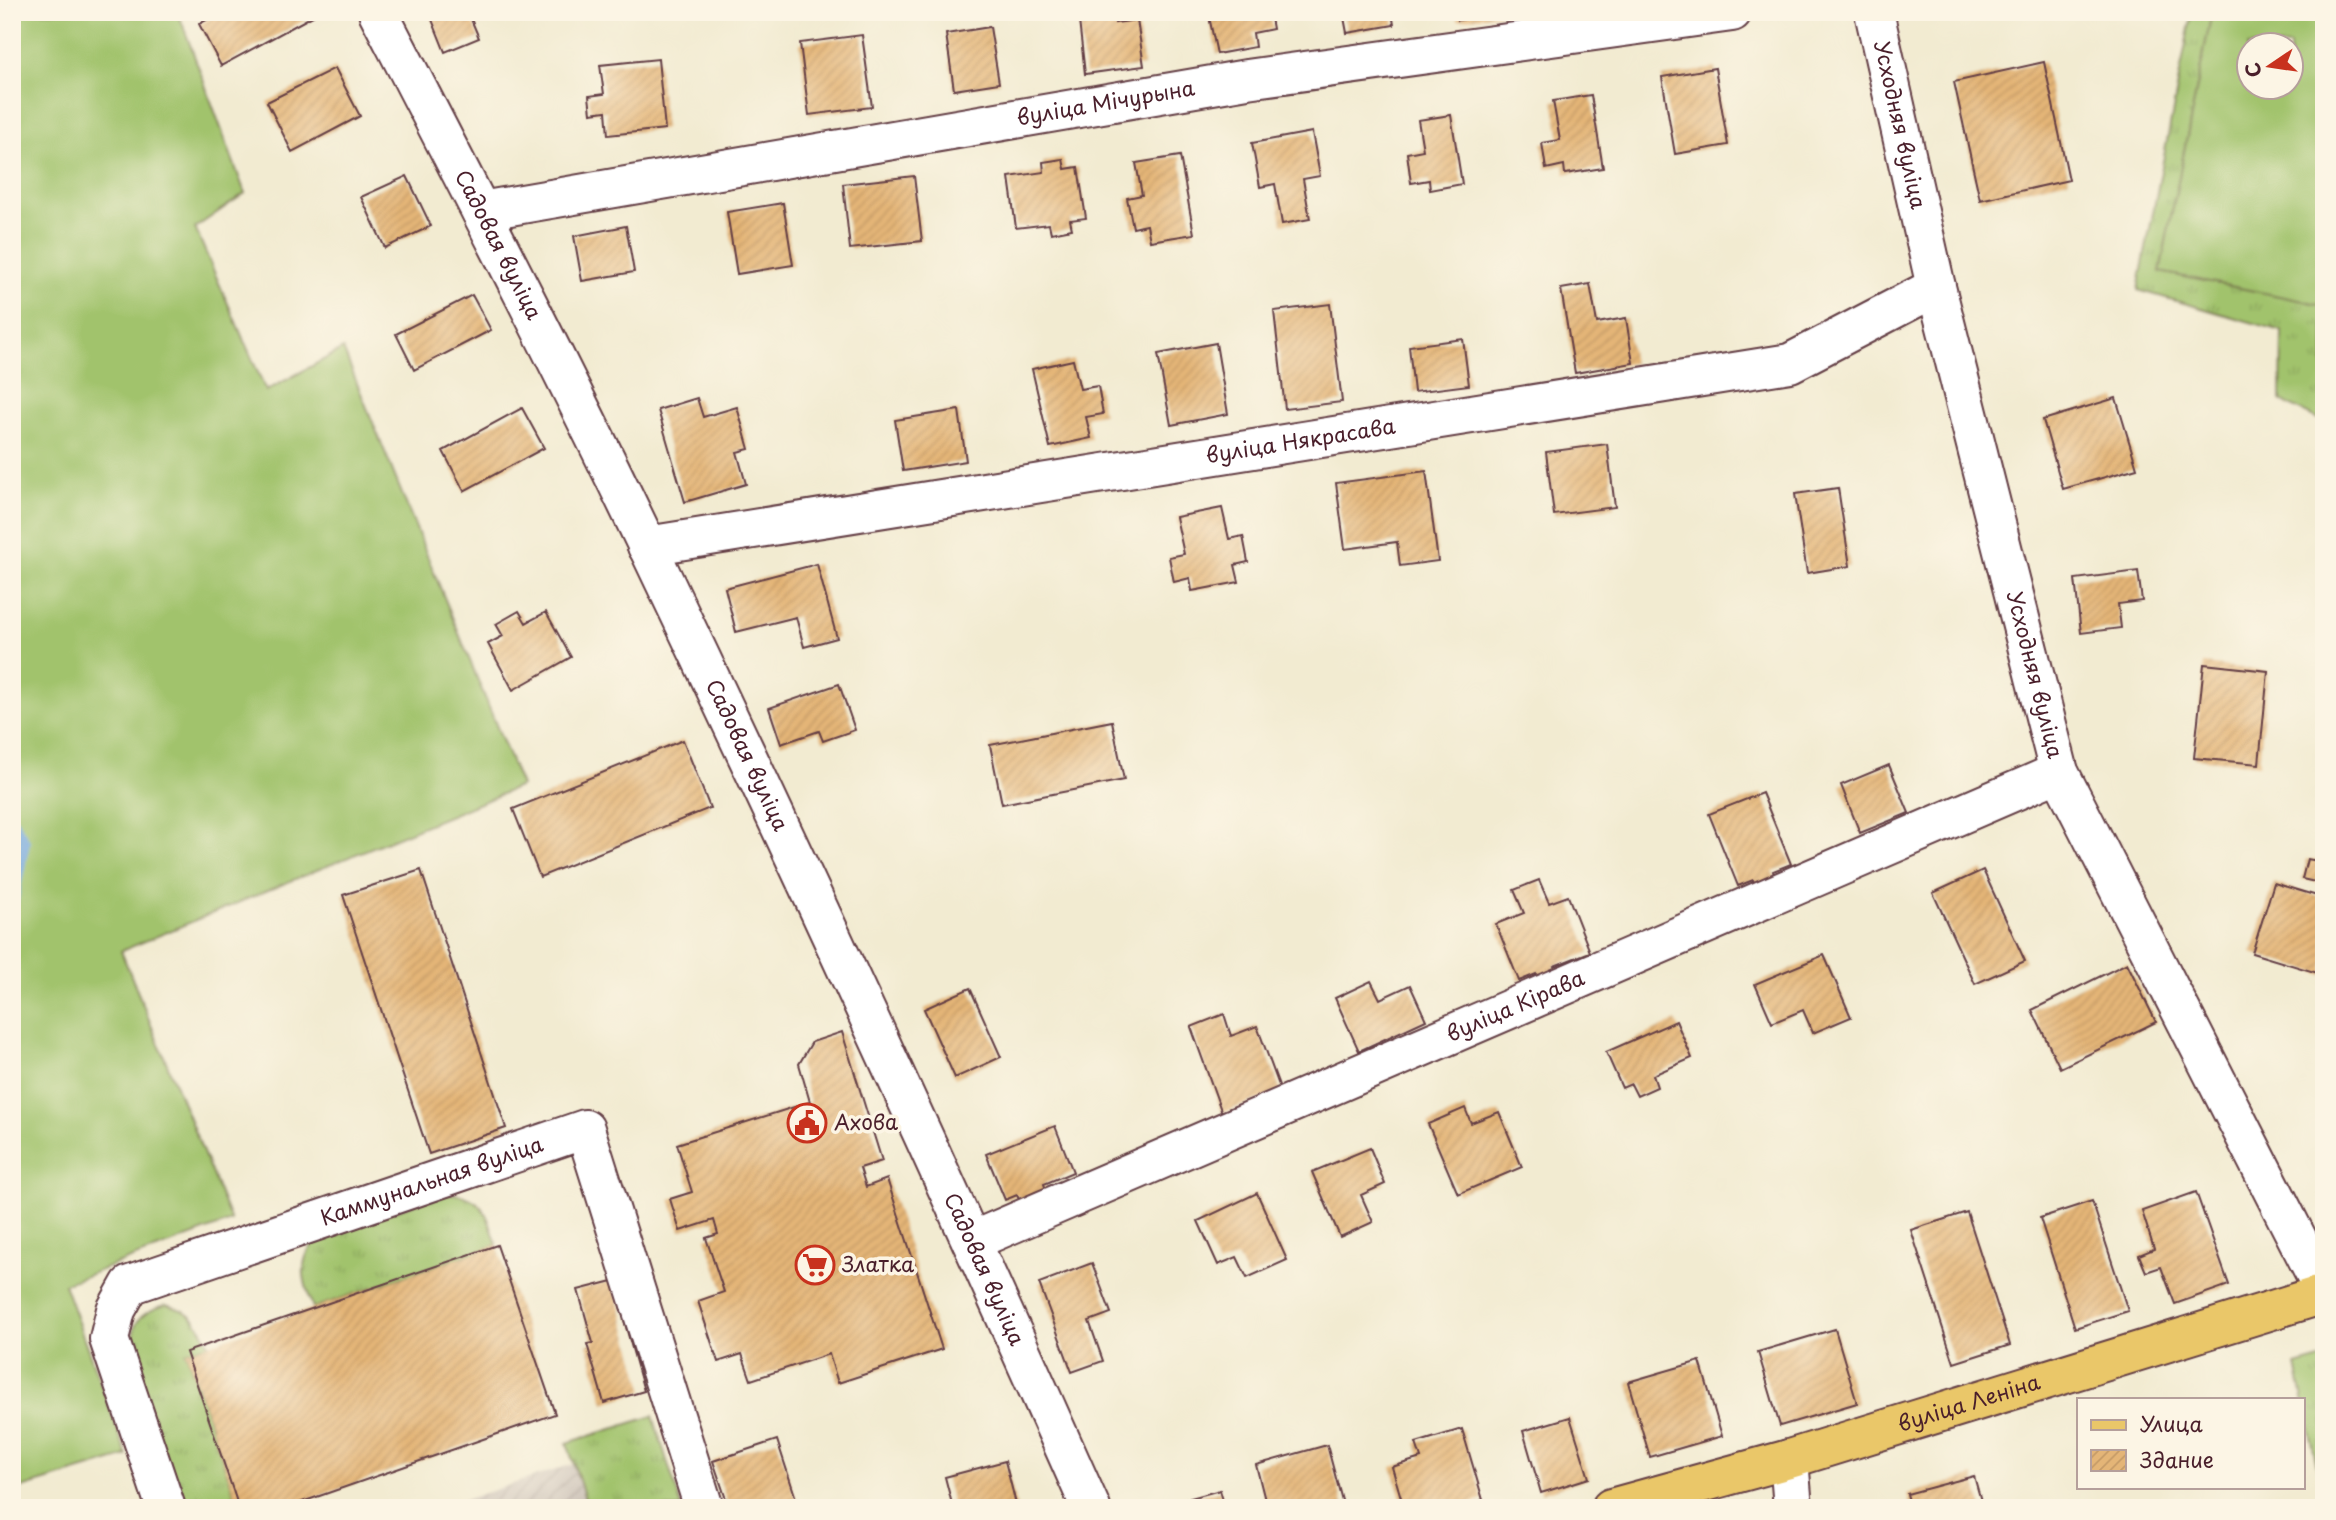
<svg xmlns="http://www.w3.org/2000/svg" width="2336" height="1520" viewBox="0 0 2336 1520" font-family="'Playpen Sans',sans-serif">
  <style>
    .industrial { fill: url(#industrial-furrows) }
    .grass { fill: url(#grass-tufts); stroke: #76714c; stroke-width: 2 }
    .garden { fill: #a1c36c; stroke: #76714c; stroke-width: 2; fill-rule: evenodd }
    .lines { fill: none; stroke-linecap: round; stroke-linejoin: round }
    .stream { stroke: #6fa6dd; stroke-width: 12 }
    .building { fill: url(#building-hatch) }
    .street-casing { stroke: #633e44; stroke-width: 42 }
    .primary-casing { stroke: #633e44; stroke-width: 42 }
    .street { stroke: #fff; stroke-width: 38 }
    .primary { stroke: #eac769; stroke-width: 38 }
    .labels { text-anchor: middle; stroke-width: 7; stroke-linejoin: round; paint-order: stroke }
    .street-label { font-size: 21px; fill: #4a1f2b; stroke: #fcf5e5 }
    .poi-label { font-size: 21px; fill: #4a1f2b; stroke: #fcf5e5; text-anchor: start }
  </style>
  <defs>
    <pattern id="industrial-furrows" width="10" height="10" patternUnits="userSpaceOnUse" patternTransform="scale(1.75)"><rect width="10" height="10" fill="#ccc2b8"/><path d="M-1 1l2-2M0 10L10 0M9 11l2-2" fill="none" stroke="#b1a69e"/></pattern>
    <pattern id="grass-tufts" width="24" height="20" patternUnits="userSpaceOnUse" patternTransform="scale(1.75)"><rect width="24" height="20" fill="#a1c36c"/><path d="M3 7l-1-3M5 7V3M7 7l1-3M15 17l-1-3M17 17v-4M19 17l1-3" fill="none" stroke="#8ca75e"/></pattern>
    <pattern id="building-hatch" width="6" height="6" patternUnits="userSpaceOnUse" patternTransform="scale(1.75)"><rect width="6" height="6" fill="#e4b577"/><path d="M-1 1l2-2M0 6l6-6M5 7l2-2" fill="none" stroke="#c59b67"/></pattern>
  </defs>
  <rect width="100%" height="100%" fill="#fcf5e5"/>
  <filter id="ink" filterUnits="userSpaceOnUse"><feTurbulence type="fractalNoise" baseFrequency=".0143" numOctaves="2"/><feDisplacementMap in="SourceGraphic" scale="14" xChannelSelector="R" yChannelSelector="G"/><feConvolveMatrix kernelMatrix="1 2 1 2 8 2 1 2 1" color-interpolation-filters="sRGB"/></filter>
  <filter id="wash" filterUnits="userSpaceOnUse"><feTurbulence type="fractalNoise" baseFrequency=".00686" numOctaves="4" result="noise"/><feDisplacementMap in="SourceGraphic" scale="28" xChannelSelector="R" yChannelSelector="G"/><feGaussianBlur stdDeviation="1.57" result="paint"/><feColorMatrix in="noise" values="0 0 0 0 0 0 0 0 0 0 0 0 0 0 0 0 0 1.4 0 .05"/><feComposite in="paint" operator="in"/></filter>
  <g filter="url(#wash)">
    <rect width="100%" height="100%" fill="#f2ebd1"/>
    <path class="industrial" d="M574 1464 588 1508H439Z"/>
    <path class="grass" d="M2192 12H2212L2160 272 2324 305V422L2281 401 2282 331 2138 290Z
      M445 1193C484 1195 486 1212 497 1245L313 1308C303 1281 296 1258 320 1237Z
      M166 1305C193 1311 197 1321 209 1344L186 1352 239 1508H183L134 1365C132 1331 129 1315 166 1305Z
      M2324 1358V1499L2296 1366Z
      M653 1416 682 1508H588L567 1443Z"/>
    <path class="garden" d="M12 12H178L245 193 195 228 266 391 343 349 521 786 121 951 231 1221 64 1284 127 1456 12 1491Z
      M2212 12H2324V305L2160 272ZM2248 46H2290V88H2248Z"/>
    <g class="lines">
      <path class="stream" d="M12 27 16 12
        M12 822 24 842 12 902"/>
    </g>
    <g id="blocks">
      <path class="building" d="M221 12H320L221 66 199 24Z
        M429 12H468L479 38 445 52Z
        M1078 12H1114L1115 23 1137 20 1144 66 1085 74Z
        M1208 12H1270L1273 29 1253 33 1255 47 1217 54Z
        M1343 12H1392L1394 25 1347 33Z
        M1457 12H1499L1500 14 1458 20Z
        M990 27 999 83 954 90 946 34Z
        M862 35 872 107 809 115 800 43Z
        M658 59 665 129 608 135 606 111 591 113 589 96 604 94 600 65Z
        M2044 62 2069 180 1980 200 1954 82Z
        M335 68 360 116 292 152 267 102Z
        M1715 68 1728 145 1675 154 1662 77Z
        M1591 95 1603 168 1565 174 1564 165 1546 169 1542 143 1560 140 1553 101Z
        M1451 115 1462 184 1430 190 1429 180 1411 183 1407 153 1423 150 1418 120Z
        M1312 132 1320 176 1303 179 1310 219 1282 224 1275 184 1260 187 1252 143Z
        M1180 156 1194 234 1150 241 1147 225 1133 228 1127 198 1142 195 1136 163Z
        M1063 159 1065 169 1078 167 1086 218 1070 220 1072 229 1051 233 1049 224 1016 228 1009 177 1044 172 1043 162Z
        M407 176 431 226 385 248 361 197Z
        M914 176 922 241 850 249 843 184Z
        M783 203 793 265 737 274 727 212Z
        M626 226 634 272 582 281 574 236Z
        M1590 284 1597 323 1626 318 1633 363 1575 373 1561 289Z
        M472 295 491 330 414 370 396 334Z
        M1330 304 1342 402 1285 409 1274 311Z
        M1463 339 1469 385 1414 392 1409 346Z
        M1216 343 1228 414 1171 425 1158 354Z
        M1073 360 1080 389 1098 386 1103 414 1086 417 1091 438 1050 447 1032 369Z
        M697 398 703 417 737 407 749 449 737 452 746 484 685 502 658 410Z
        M2116 398 2137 468 2063 489 2043 420Z
        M522 408 544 448 464 491 443 451Z
        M959 410 966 461 903 471 895 420Z
        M1607 444 1615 507 1554 515 1546 452Z
        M1426 471 1438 561 1400 566 1397 542 1345 549 1336 483Z
        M1838 488 1850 566 1807 573 1795 494Z
        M1222 508 1229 539 1243 536 1248 562 1235 565 1239 582 1192 591 1190 578 1174 582 1169 557 1184 554 1176 517Z
        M817 564 837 638 804 647 796 617 736 632 725 588Z
        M2138 571 2142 601 2118 604 2121 628 2081 633 2075 579Z
        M519 611 526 623 546 612 571 657 513 690 488 644 503 636 496 624Z
        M2204 664 2268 671 2259 764 2194 758Z
        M839 684 855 730 823 741 819 731 781 744 769 708Z
        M1112 721 1124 780 1002 804 990 745Z
        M683 740 710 808 540 877 513 809Z
        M1889 765 1909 813 1860 833 1841 785Z
        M1762 793 1791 864 1773 871 1776 881 1756 889 1753 880 1738 886 1709 814Z
        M2307 859 2324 862V884L2302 879Z
        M421 870 506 1128 429 1154 343 895Z
        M1983 870 2025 961 1975 984 1933 893Z
        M1539 880 1549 903 1568 896 1590 952 1554 966 1559 977 1540 985 1536 974 1519 981 1496 924 1524 913 1514 890Z
        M2274 883 2324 898V975L2252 953Z
        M1824 955 1851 1017 1813 1033 1803 1010 1772 1023 1755 984Z
        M2127 963 2156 1022 2060 1068 2032 1010Z
        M1371 981 1380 999 1410 985 1426 1020 1359 1051 1335 998Z
        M970 988 1001 1057 955 1078 924 1009Z
        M1224 1014 1231 1036 1257 1026 1281 1091 1222 1113 1191 1027Z
        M1676 1021 1692 1058 1653 1075 1657 1087 1637 1096 1631 1084 1622 1088 1606 1052Z
        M842 1032 882 1161 860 1168 866 1187 887 1179 942 1349 838 1383 829 1354 751 1380 742 1354 718 1362 698 1301 724 1292 706 1238 718 1234 714 1220 680 1231 670 1199 692 1192 677 1144 810 1102 799 1064 812 1042Z
        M1465 1108 1471 1123 1499 1112 1522 1167 1458 1194 1428 1124Z
        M1055 1126 1073 1172 1044 1184 1049 1198 1023 1208 1017 1195 1005 1200 986 1154Z
        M1370 1148 1385 1184 1361 1195 1373 1222 1340 1237 1312 1172Z
        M2196 1192 2229 1285 2175 1304 2161 1267 2146 1272 2139 1255 2154 1249 2142 1211Z
        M1257 1193 1287 1260 1247 1278 1237 1257 1218 1265 1198 1221Z
        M2092 1201 2128 1311 2075 1328 2040 1218Z
        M1967 1212 2010 1345 1954 1363 1911 1230Z
        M497 1245 555 1414 285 1508H239L186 1352Z
        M1092 1263 1111 1313 1089 1321 1103 1361 1072 1372 1039 1283Z
        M613 1281 644 1391 604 1403 587 1344 593 1343 578 1290Z
        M1835 1329 1857 1403 1780 1426 1758 1352Z
        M1700 1361 1722 1436 1650 1457 1628 1382Z
        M1570 1417 1589 1478 1541 1493 1523 1431Z
        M1462 1429 1483 1500 1456 1508H1404L1392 1467 1421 1458 1416 1443Z
        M777 1440 799 1508H729L713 1461Z
        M1327 1445 1344 1508H1267L1256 1465Z
        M1005 1461 1017 1508H953L945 1477Z
        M1974 1476 1983 1508H1911L1907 1494Z
        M1220 1490 1225 1508H1158V1507Z"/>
    </g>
  </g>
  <g filter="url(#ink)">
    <use href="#blocks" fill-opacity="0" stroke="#633e44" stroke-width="2"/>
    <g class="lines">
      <defs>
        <g id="street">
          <path id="s1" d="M378 12C470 190 562 367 648 547 800 865 948 1186 1091 1508"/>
          <path id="s2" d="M1874 12 1936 287 2059 772 2324 1291"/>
          <path id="s3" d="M481 211 1247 79 1732 12"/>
          <path id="s4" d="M647 546 1790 363 1936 287"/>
          <path id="s5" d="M972 1241 2059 772"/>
          <path d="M1789 1459 1793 1508"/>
          <path id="s6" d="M166 1508 109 1339 116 1310 130 1285 585 1129 704 1508"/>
        </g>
        <g id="primary">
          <path id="s7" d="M1611 1508 1789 1459 2324 1294"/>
        </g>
      </defs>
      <use href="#street" class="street-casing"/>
      <use href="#primary" class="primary-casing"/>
      <use href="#street" class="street"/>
      <use href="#primary" class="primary"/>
    </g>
  </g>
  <defs>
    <symbol id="civic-ring" viewBox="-11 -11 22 22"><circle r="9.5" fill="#fcf5e5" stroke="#c8321e" stroke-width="1.5"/><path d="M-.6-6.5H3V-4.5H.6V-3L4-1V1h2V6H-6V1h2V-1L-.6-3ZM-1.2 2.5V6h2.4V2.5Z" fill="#c8321e"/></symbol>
    <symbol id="supermarket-ring" viewBox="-11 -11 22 22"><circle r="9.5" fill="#fcf5e5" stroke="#c8321e" stroke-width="1.5"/><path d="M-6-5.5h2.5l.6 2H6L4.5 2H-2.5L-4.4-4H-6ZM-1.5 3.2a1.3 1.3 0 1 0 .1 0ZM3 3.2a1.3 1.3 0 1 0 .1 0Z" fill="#c8321e"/></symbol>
  </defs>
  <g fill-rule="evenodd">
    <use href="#civic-ring" x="785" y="1101" width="44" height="44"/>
    <use href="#supermarket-ring" x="793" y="1243" width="44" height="44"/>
  </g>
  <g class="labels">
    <g class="street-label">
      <text dy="7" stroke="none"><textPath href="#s3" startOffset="634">вуліца Мічурына</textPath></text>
      <text dy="7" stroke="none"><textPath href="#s2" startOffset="116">Усходняя вуліца</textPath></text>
      <text dy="7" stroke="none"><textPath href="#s1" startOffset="262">Садовая вуліца</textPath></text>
      <text dy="7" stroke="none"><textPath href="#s4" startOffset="662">вуліца Някрасава</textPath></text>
      <text dy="7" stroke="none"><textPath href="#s2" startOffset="682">Усходняя вуліца</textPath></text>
      <text dy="7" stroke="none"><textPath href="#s1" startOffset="830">Садовая вуліца</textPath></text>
      <text dy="7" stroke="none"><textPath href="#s5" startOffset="592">вуліца Кірава</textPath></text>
      <text dy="7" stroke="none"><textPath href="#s6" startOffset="556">Каммунальная вуліца</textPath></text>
      <text dy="7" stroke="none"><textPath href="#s1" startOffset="1396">Садовая вуліца</textPath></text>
      <text dy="7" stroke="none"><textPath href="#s7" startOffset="373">вуліца Леніна</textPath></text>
    </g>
    <g class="poi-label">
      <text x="834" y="1130">Ахова</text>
      <text x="842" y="1272">Златка</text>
    </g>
  </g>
  <rect width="2336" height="1520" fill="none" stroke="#fcf5e5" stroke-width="42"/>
  <rect x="2077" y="1398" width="228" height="91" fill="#fcf5e5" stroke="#b59f9b" stroke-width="2"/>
  <rect x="2091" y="1420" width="35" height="10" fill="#eac769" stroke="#b59f9b" stroke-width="2"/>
  <text x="2140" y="1432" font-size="21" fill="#4a1f2b">Улица</text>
  <rect x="2091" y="1450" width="35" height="21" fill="url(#building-hatch)" stroke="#b59f9b" stroke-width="2"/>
  <text x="2140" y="1468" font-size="21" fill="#4a1f2b">Здание</text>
  <g transform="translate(2270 66) rotate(257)"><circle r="33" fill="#fcf5e5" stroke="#b59f9b" stroke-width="2"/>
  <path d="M0-5L12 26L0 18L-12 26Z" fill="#c8321e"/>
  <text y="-10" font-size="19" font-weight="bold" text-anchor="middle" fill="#4a1f2b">С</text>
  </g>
</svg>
